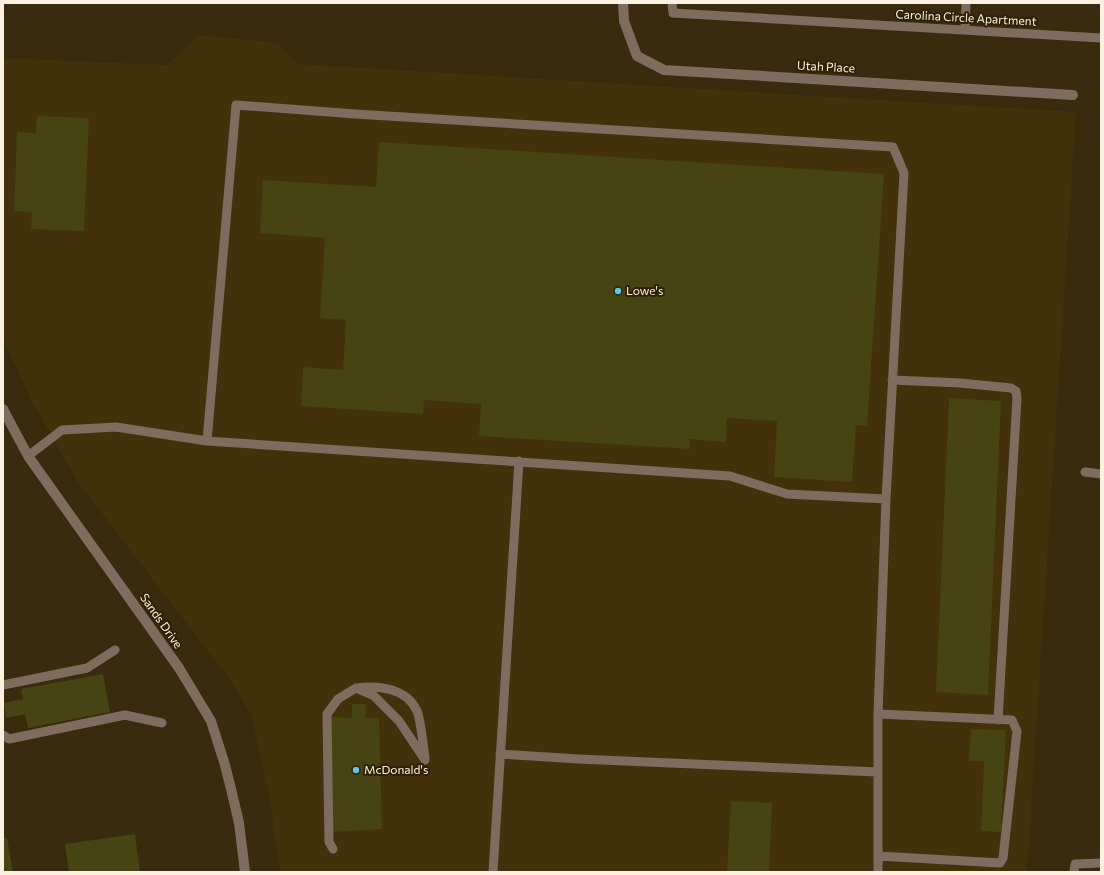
<svg xmlns="http://www.w3.org/2000/svg" width="1104" height="875" viewBox="0 0 1104 875" font-family="Commissioner,sans-serif">
  <style>
    .built { fill: #43310b }
    .building { fill: #454412 }
    .lines { fill: none; stroke-linecap: round; stroke-linejoin: round }
    .lane { stroke: #7f6c5f; stroke-width: 9 }
    .street { stroke: #7f6c5f; stroke-width: 10 }
    .poi-dot { fill: #59c8e4; stroke: #2f2104; stroke-width: 1.5 }
    .labels { text-anchor: middle; stroke-width: 4; stroke-linejoin: round; paint-order: stroke }
    .street-label { font-size: 12px; fill: #faf1e0; stroke: #2f2104 }
    .poi-label { font-size: 12px; fill: #faf1e0; stroke: #2f2104; text-anchor: start }
  </style>
  <rect width="100%" height="100%" fill="#3a2b0f"/>
  <path class="built" d="M199 35 278 43 297 64 1076 112 1027 872H280L269 795 251 714 228 677 77 481 31 399 3 339V58L167 65Z"/>
  <path class="building" d="M37 116 89 118 84 231 31 229 32 212 14 211 17 132 36 133Z
    M379 142 884 174 867 426 856 425 852 482 774 477 777 421 727 418 726 442 690 439V449L479 436 481 404 424 400 423 414 301 406 303 367 343 370 346 320 320 318 325 238 260 233 263 180 376 187Z
    M949 398 1001 401 988 695 936 692Z
    M103 674 110 712 28 728 25 714 6 718 4 703 23 699 21 689Z
    M352 704H366L365 718H379L382 829 333 832 331 717 352 718Z
    M971 729 1006 730 1001 832 981 831 984 761H969Z
    M731 801 772 803 769 872H727Z
    M135 834 140 872H69L65 844Z
    M3 838H7L13 872H3Z"/>
  <g class="lines">
    <path class="lane" d="M672 3 673 13 1101 38
      M965 30 966 3
      M892 380 960 383 1011 388 1016 391 1017 398 998 720
      M28 456 62 430 116 427 207 441 730 476 787 494 886 499 904 173 893 147 355 114 236 105 207 441
      M1085 472 1101 474
      M3 685 87 668 115 650
      M356 688C378 685 407 688 417 711 421 721 423 745 425 757
      M878 714 1012 720 1017 731 1003 858 1000 863 878 856
      M3 735 9 739 125 715 162 723
      M500 754 578 759 878 772
      M333 849 329 842 327 714 338 699 356 688 374 696 399 721 425 760
      M493 872 519 461
      M878 872V714L886 499
      M1074 872 1075 864 1101 863"/>
    <path class="street" d="M623 3 624 21 637 56 664 70 1073 95
      M3 409 28 456 179 668 211 721 225 765 232 793 239 823 245 872"/>
  </g>
  <g class="poi-dot">
    <circle cx="618" cy="291" r="4"/>
    <circle cx="356" cy="770" r="4"/>
  </g>
  <g class="labels">
    <g class="street-label">
      <text transform="translate(966 18) rotate(3)" y="4">Carolina Circle Apartment</text>
      <text transform="translate(826 67) rotate(3)" y="4">Utah Place</text>
      <text transform="translate(161 621) rotate(55)" y="4">Sands Drive</text>
    </g>
    <g class="poi-label">
      <text x="626" y="295">Lowe's</text>
      <text x="364" y="774">McDonald's</text>
    </g>
  </g>
  <rect width="1104" height="875" fill="none" stroke="#faf1e0" stroke-width="8"/>
</svg>
